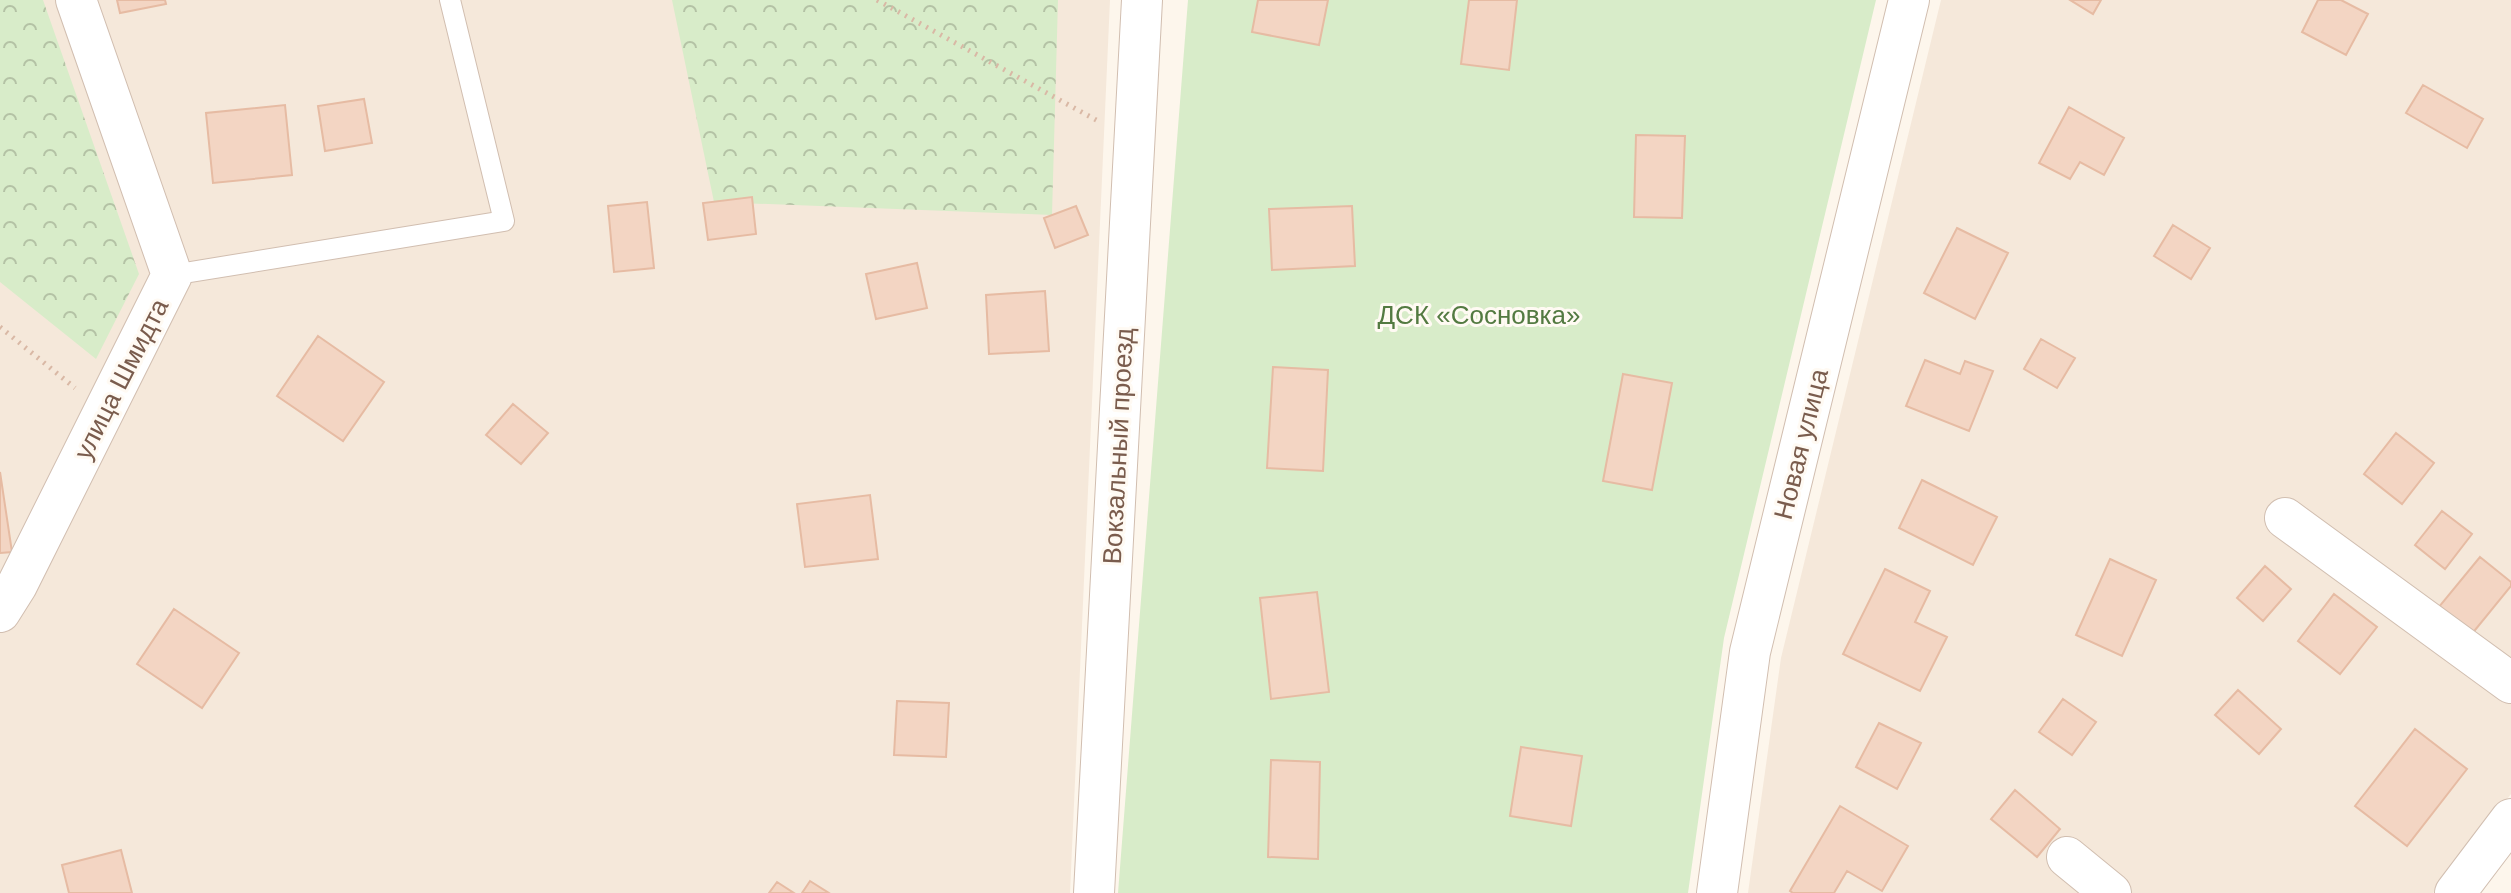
<svg xmlns="http://www.w3.org/2000/svg" width="2511" height="893" viewBox="0 0 2511 893" font-family="Helvetica,sans-serif">
  <style>
    .residential { fill: #f5e8da }
    .forest { fill: url(#forest-crowns) }
    .garden { fill: #d8ecc9 }
    .building { fill: #f3d5c3; stroke: #e6bba3; stroke-width: 2 }
    .lines { fill: none; stroke-linecap: round; stroke-linejoin: round }
    .service-casing { stroke: #d1beb0; stroke-width: 22 }
    .minor-casing { stroke: #d1beb0; stroke-width: 42 }
    .path { stroke: #d9b8a5; stroke-width: 5; stroke-dasharray: 2 6; stroke-linecap: butt }
    .service { stroke: #fff; stroke-width: 20 }
    .minor { stroke: #fff; stroke-width: 40 }
    .labels { text-anchor: middle; stroke-width: 6; stroke-linejoin: round; paint-order: stroke }
    .park-label { font-size: 26px; fill: #537a41; stroke: #fffaf3 }
    .street-label { font-size: 26px; fill: #7a5c4d; stroke: #fffaf3 }
  </style>
  <defs>
    <pattern id="forest-crowns" width="20" height="18" patternUnits="userSpaceOnUse" patternTransform="scale(2)"><rect width="20" height="18" fill="#d8ecc9"/><path d="M2 6a3 3 0 1 1 6 0M12 15a3 3 0 1 1 6 0" fill="none" stroke="#b4c2a5"/></pattern>
  </defs>
  <rect width="100%" height="100%" fill="#fdf6ec"/>
  <path class="residential" d="M0 0H1110L1070 893H0Z
    M1941 0H2511V794L2433 893H1748L1781 658Z"/>
  <path class="forest" d="M0 0H43L139 274 96 359 0 282Z
    M672 0H1058L1052 215 714 202Z"/>
  <path class="garden" d="M1188 0H1876L1724 638 1688 893H1118Z"/>
  <path class="building" d="M117 0H165L166 4 120 13Z
    M1258 0H1328L1319 45 1252 32Z
    M1469 0H1517L1509 70 1461 64Z
    M2070 0H2101L2093 14Z
    M2318 0H2341L2368 14 2346 55 2302 32Z
    M2423 85 2483 119 2467 148 2406 113Z
    M364 99 372 143 325 151 318 106Z
    M285 105 292 175 213 183 206 113Z
    M2069 107 2124 138 2104 175 2080 162 2070 179 2039 163Z
    M1636 135 1685 136 1682 218 1634 217Z
    M752 197 756 234 708 240 703 203Z
    M647 202 654 268 614 272 608 206Z
    M1076 206 1088 235 1055 248 1044 218Z
    M1352 206 1355 266 1272 270 1269 209Z
    M2173 225 2210 248 2191 279 2154 256Z
    M1957 228 2008 253 1975 319 1924 293Z
    M917 263 927 308 876 319 866 274Z
    M1045 291 1049 351 989 354 986 295Z
    M318 336 384 382 343 441 277 396Z
    M2041 339 2075 358 2057 388 2024 369Z
    M1925 360 1960 374 1965 361 1993 371 1969 431 1906 406Z
    M1273 367 1328 370 1323 471 1267 468Z
    M1623 374 1672 383 1652 490 1603 481Z
    M513 404 548 433 521 464 486 435Z
    M2396 433 2434 463 2402 504 2364 474Z
    M0 472 12 552 0 553Z
    M1922 480 1997 517 1973 565 1899 528Z
    M870 495 878 559 805 567 797 504Z
    M2442 511 2472 534 2445 569 2415 545Z
    M2480 557 2511 582V586L2471 635 2438 608Z
    M2110 559 2156 580 2122 656 2076 635Z
    M2265 566 2291 589 2263 621 2237 598Z
    M1885 569 1930 591 1915 622 1947 637 1920 691 1843 654Z
    M1317 592 1329 692 1271 699 1260 598Z
    M2334 594 2377 627 2340 674 2298 641Z
    M174 609 239 653 202 708 137 664Z
    M2238 690 2281 729 2259 754 2215 715Z
    M2063 699 2096 722 2072 755 2039 732Z
    M897 701 949 703 946 757 894 755Z
    M1879 723 1921 743 1897 789 1856 767Z
    M2415 729 2467 769 2407 846 2355 806Z
    M1521 747 1582 756 1571 826 1510 816Z
    M1271 760 1320 762 1318 859 1268 857Z
    M2015 790 2060 829 2037 857 1991 819Z
    M1840 806 1908 846 1882 891 1847 871 1834 893H1793L1790 891Z
    M121 850 132 893H69L62 865Z
    M810 881 829 893H802Z
    M777 882 794 893H769Z"/>
  <g class="lines">
    <defs>
      <path id="service" d="M172 275 504 221 450 0"/>
      <path id="minor" d="M2285 518 2511 683
        M0 612 17 585 172 275 76 0
        M2067 857 2111 893
        M1094 893 1142 0
        M1717 893 1750 652 1909 0
        M2455 893 2511 819"/>
    </defs>
    <use href="#service" class="service-casing"/>
    <use href="#minor" class="minor-casing"/>
    <path class="path" d="M877 0 1098 121
      M0 327 75 388"/>
    <use href="#service" class="service"/>
    <use href="#minor" class="minor"/>
  </g>
  <g class="labels">
    <g class="park-label">
      <text x="1479" y="324">ДСК «Сосновка»</text>
    </g>
    <g class="street-label">
      <text transform="translate(121 379) rotate(-63)" y="9">улица Шмидта</text>
      <text transform="translate(1801 444) rotate(-76)" y="9">Новая улица</text>
      <text transform="translate(1118 446) rotate(-87)" y="9">Вокзальный проезд</text>
    </g>
  </g>
</svg>
